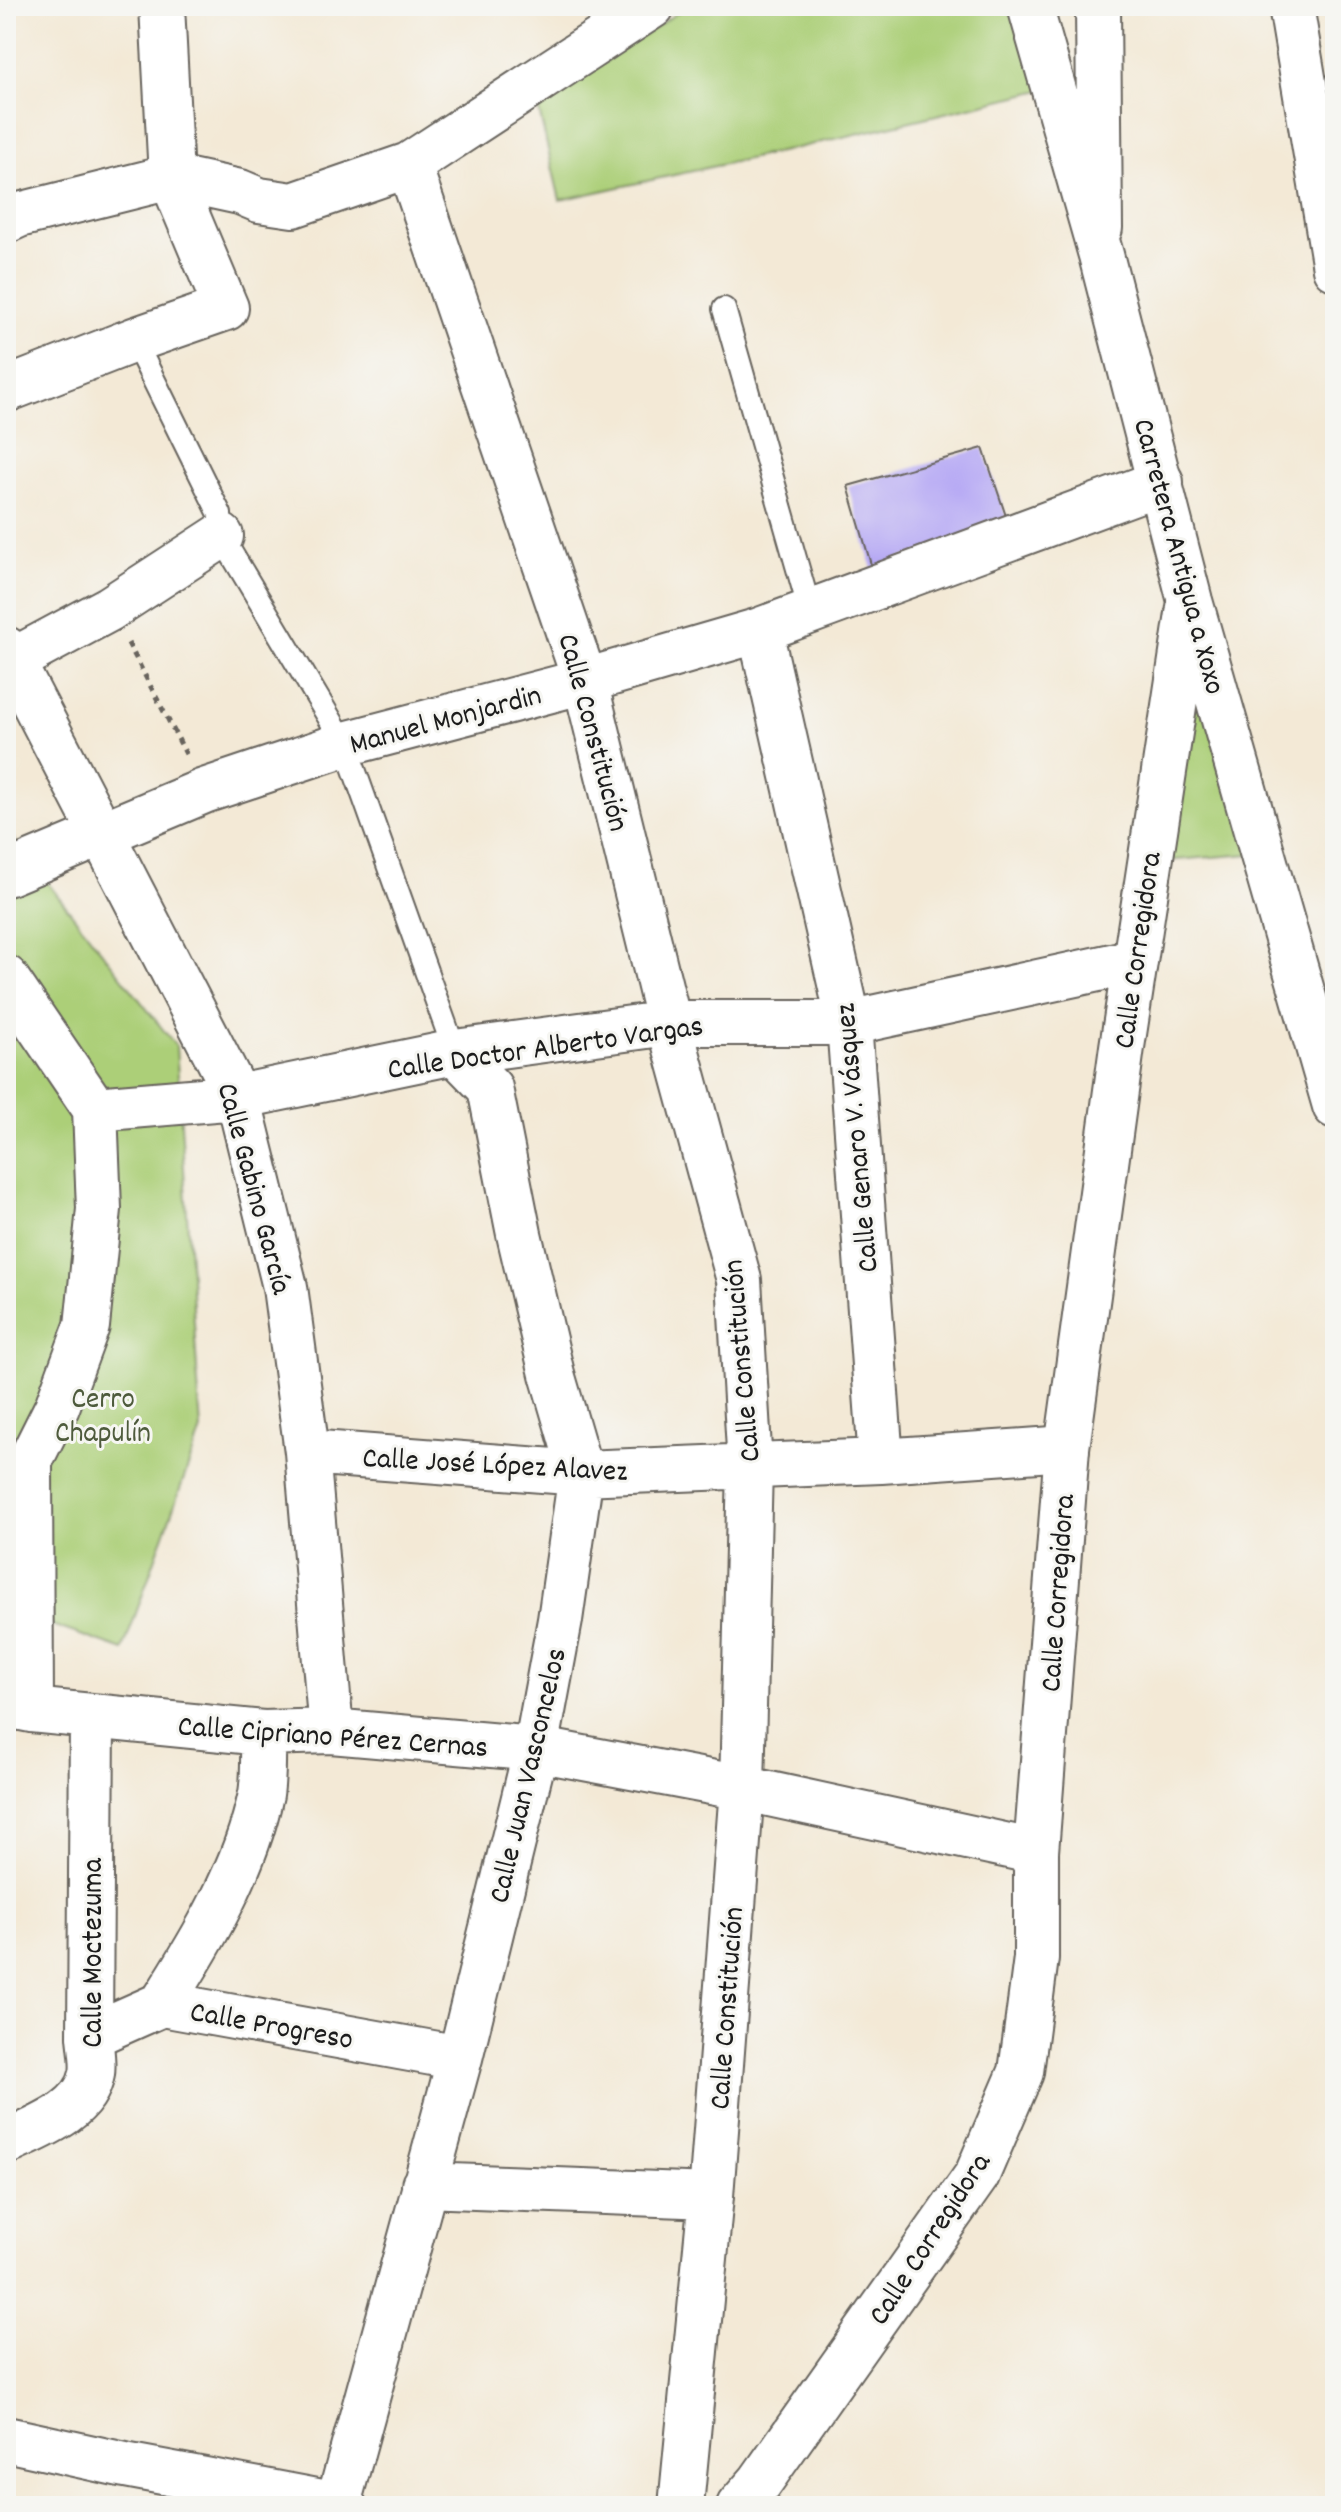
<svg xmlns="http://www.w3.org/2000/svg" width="1341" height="2512" viewBox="0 0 1341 2512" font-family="Dekko,sans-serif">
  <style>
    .green { fill: #accf78; stroke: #64764a; stroke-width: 2 }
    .building { fill: #b7aaf4 }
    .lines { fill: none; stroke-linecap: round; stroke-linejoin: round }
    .service-casing { stroke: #67645d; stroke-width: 26 }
    .minor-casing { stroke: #67645d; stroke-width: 48 }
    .tertiary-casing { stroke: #67645d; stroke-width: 48 }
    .primary-casing { stroke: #67645d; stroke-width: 48 }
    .path { stroke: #67645d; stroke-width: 5; stroke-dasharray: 6 6; stroke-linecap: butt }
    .service { stroke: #fff; stroke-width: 22 }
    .minor { stroke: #fff; stroke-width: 44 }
    .tertiary { stroke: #fff; stroke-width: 44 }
    .primary { stroke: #fff; stroke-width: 44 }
    .labels { text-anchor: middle; stroke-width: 6; stroke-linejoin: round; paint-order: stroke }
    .street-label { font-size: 30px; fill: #1c1c1c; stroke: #f6f6f2 }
    .park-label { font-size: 30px; fill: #4e5b3c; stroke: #f6f6f2 }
  </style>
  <rect width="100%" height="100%" fill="#f6f6f2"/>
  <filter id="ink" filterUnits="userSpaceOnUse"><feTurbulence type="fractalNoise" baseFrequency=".0125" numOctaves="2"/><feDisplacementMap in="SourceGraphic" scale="16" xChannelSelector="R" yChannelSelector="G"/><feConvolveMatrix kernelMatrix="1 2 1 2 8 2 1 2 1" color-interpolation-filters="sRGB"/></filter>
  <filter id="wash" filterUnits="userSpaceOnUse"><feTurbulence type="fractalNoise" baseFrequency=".006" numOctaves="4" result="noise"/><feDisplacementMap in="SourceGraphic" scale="32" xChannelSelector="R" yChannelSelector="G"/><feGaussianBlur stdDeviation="1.8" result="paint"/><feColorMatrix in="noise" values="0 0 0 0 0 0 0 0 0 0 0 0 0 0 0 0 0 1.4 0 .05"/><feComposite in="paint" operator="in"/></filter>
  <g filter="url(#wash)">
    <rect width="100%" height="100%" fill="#f3e9d6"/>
    <path class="green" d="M687 6H1017L1042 90 784 151 560 200 538 107Z
      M1190 567 1276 852 1138 863Z
      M6 830 176 1046 201 1430 123 1650 6 1609Z"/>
    <g id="blocks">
      <path class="building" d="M983 448 1008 522 872 568 848 486Z"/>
    </g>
  </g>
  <g filter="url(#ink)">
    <use href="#blocks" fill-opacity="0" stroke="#67645d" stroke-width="2"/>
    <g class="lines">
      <defs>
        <path id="service" d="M724 309 810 611
          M134 340 220 514 221 536 345 744 455 1052"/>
        <path id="minor" d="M1098 6 1100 228
          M409 165 585 681 669 1023 739 1280 750 1467 742 1788 711 2196 681 2506
          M6 221 19 215 171 177 240 192 259 200 293 205 409 165 652 6
          M6 390 134 340 226 308 171 177 162 6
          M760 630 849 1023 881 1461
          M6 649 238 1097 285 1287 307 1452 331 1731
          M12 661 109 609 221 536
          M6 874 204 791 345 744 585 681 760 630 1161 482
          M6 978 95 1109 99 1209 87 1326 57 1407 30 1461 31 1710
          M95 1109 238 1097 455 1052 669 1023H849L1135 961
          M307 1452 581 1473 881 1461 1067 1448
          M6 1705 31 1710 263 1733 331 1731 536 1749 742 1788 1036 1852
          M162 2004C203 1940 245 1870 261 1794 264 1775 263 1752 263 1733
          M90 2036 162 2004 460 2058
          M6 2143C37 2128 85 2112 92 2074 94 2063 91 2048 90 2036L92 1717
          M424 2185 711 2196
          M6 2439 125 2465 344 2506
          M338 2504 460 2058 536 1749 560 1620 581 1473 552 1374 519 1234 490 1088 455 1052"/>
        <path id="tertiary" d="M1030 6 1101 255 1190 601 1335 1106
          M739 2506 760 2482 977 2175 1021 2072 1036 1958V1852L1067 1448 1122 1047 1190 601"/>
        <path id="primary" d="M1291 6 1335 268"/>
      </defs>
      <use href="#service" class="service-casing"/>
      <use href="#minor" class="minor-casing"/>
      <use href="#tertiary" class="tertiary-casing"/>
      <use href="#primary" class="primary-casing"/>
      <path class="path" d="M128 643 186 754"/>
      <use href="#service" class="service"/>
      <use href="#minor" class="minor"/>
      <use href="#tertiary" class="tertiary"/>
      <use href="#primary" class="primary"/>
    </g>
  </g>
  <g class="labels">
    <g class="street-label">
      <text transform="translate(1181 556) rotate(75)" y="10">Carretera Antigua a Xoxo</text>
      <text transform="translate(445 718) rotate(-15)" y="10">Manuel Monjardin</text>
      <text transform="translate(595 732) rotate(75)" y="10">Calle Constitución</text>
      <text transform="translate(1136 950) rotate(-82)" y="10">Calle Corregidora</text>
      <text transform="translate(545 1046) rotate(-8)" y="10">Calle Doctor Alberto Vargas</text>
      <text transform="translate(855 1138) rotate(-95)" y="10">Calle Genaro V. Vásquez</text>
      <text transform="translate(256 1188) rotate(75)" y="10">Calle Gabino García</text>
      <text transform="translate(740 1361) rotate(-95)" y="10">Calle Constitución</text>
      <text transform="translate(495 1463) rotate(3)" y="10">Calle José López Alavez</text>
      <text transform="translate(1056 1593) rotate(-86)" y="10">Calle Corregidora</text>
      <text transform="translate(333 1735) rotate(4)" y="10">Calle Cipriano Pérez Cernas</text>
      <text transform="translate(526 1775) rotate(-77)" y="10">Calle Juan Vasconcelos</text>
      <text transform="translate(91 1953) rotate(-90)" y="10">Calle Moctezuma</text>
      <text transform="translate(725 2008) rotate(-86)" y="10">Calle Constitución</text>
      <text transform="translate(272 2024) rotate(10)" y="10">Calle Progreso</text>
      <text transform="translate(928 2238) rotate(-57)" y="10">Calle Corregidora</text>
    </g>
    <g class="park-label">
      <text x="103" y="1407">Cerro<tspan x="103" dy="34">Chapulín</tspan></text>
    </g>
  </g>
  <rect width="1341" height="2512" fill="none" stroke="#f6f6f2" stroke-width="32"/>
</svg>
